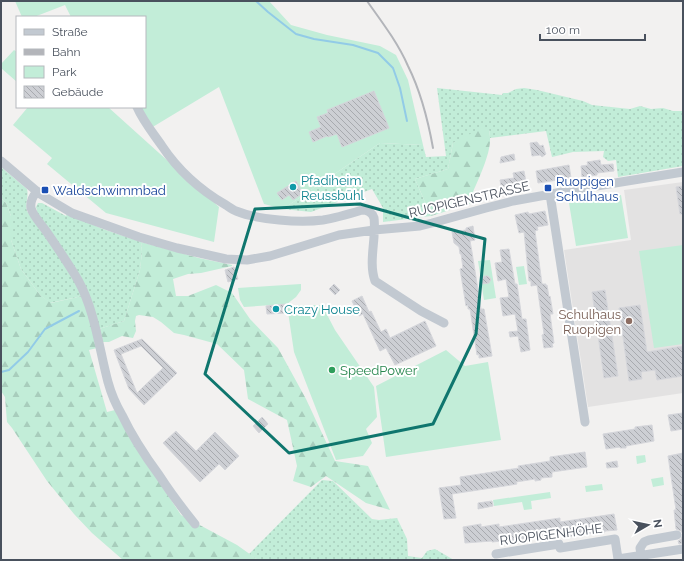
<svg xmlns="http://www.w3.org/2000/svg" width="684" height="561" viewBox="0 0 684 561" font-family="Raleway,sans-serif">
  <style>
    .education { fill: #e3e2e2 }
    .grass { fill: url(#grass-dots) }
    .forest { fill: url(#forest-firs) }
    .green { fill: #c2edd8 }
    .lines { fill: none; stroke-linecap: round; stroke-linejoin: round }
    .stream { stroke: #92cbe7; stroke-width: 2 }
    .building { fill: url(#building-back-hatch); stroke: #d5d6db; fill-rule: evenodd }
    .minor { stroke: #c2c9d1; stroke-width: 9 }
    .rail { stroke: #b3b5ba; stroke-width: 2 }
    .marked { fill: none; stroke: #0f766e; stroke-width: 3; stroke-linejoin: round }
    .culture-dot { fill: #0f9aa8; stroke: #fff; stroke-width: 1.5 }
    .transit-dot { fill: #1a4fb4; stroke: #fff; stroke-width: 1.5 }
    .education-dot { fill: #8d6e63; stroke: #fff; stroke-width: 1.5 }
    .leisure-dot { fill: #2e9e5b; stroke: #fff; stroke-width: 1.5 }
    .labels { text-anchor: middle; stroke-width: 4; stroke-linejoin: round; paint-order: stroke }
    .culture-label { font-size: 13px; fill: #0d838f; stroke: #fff; text-anchor: start }
    .transit-label { font-size: 13px; fill: #164399; stroke: #fff; text-anchor: start }
    .street-label { font-size: 13px; fill: #49515d; stroke: #fff }
    .education-label { font-size: 13px; fill: #785e54; stroke: #fff; text-anchor: end }
    .leisure-label { font-size: 13px; fill: #27864d; stroke: #fff; text-anchor: start }
  </style>
  <defs>
    <pattern id="grass-dots" width="8" height="8" patternUnits="userSpaceOnUse"><rect width="8" height="8" fill="#c2edd8"/><path d="M2 2h.1M6 6h.1" fill="none" stroke="#a8cdbc" stroke-width="1.8" stroke-linecap="round"/></pattern>
    <pattern id="forest-firs" width="22" height="20" patternUnits="userSpaceOnUse"><rect width="22" height="20" fill="#c2edd8"/><path d="M5 1l3.5 6h-7zM16 11l3.5 6h-7z" fill="#a8cdbc"/></pattern>
    <pattern id="building-back-hatch" width="6" height="6" patternUnits="userSpaceOnUse"><rect width="6" height="6" fill="#cdcfd4"/><path d="M-1 5l2 2M0 0l6 6M5-1l2 2" fill="none" stroke="#a8aaaf"/></pattern>
  </defs>
  <rect width="100%" height="100%" fill="#f2f1f0"/>
  <path class="education" d="M683 182V393L588 407 564 250 631 240 624 190Z"/>
  <path class="grass" d="M437 88 502 95 503 93H508L516 89 524 88 537 90 583 101 592 105 630 109 640 106 651 109 663 108 673 111H683V166L618 177 616 160 608 161 603 157 604 151 573 152 552 157 546 131 490 138 489 129 453 143 448 169 415 179 431 216 383 222V208L372 189 311 212 283 209 380 143 423 145 426 157 446 156Z
    M1 167 27 189C29 197 25 202 27 211L61 259 73 277 82 296 50 303 40 295 21 269 11 240V216L6 203 1 198Z
    M38 203H42L66 216 67 214 103 229 141 242 142 252 140 270 124 321 99 329 96 318 36 212 37 211 36 207Z
    M322 480 333 481 372 519 379 520 397 518 407 539 408 556 422 558 427 551 435 549 454 560H258L249 554Z"/>
  <path class="forest" d="M483 127 489 129C489 132 490 135 490 138 491 153 479 178 473 192L482 200 431 216 415 179 448 169 453 143Z
    M1 198 6 203 11 216V240L21 269 40 295 51 303 82 296 91 322 97 348 89 350 107 412 115 410 132 441 181 515 237 545 258 560H123L92 533 74 514 47 481 12 428 7 422 5 397 1 391Z
    M141 242 199 258 232 265V266L201 273 188 274 173 279 176 296H188L216 285 232 293 250 319 278 348 306 399 335 461 368 466 390 510 366 503 326 476 311 487 293 481 297 466 287 420 248 399 244 370 217 344 184 335 174 333 161 322 153 317 139 315 136 316 135 321 136 331 133 338 122 336 109 342H103L102 340 99 329 124 321 140 270 142 252Z"/>
  <path class="green" d="M15 1H269L291 25 327 35 380 46 396 55 408 80 423 145 380 143 283 209 264 204 219 87 151 128 140 107H145V17H71L65 5 34 17H22Z
    M14 50 17 52V82L1 68V64Z
    M28 107H108L219 207 214 242 106 213 47 164 52 158 13 125Z
    M621 195 628 238 576 246 569 203Z
    M683 245V344L654 348 639 251Z
    M490 260 496 298 484 300 478 261Z
    M524 266 527 284 519 285 516 267Z
    M301 284V290L296 297 287 304 244 307 240 300 238 288Z
    M287 305H322L335 330 374 387 377 417 366 429 372 443 363 456 336 460 294 352Z
    M446 350 465 366 488 362 501 440 386 457 376 386Z
    M645 455 646 462 637 464 636 456Z
    M663 477 664 485 653 487 651 479Z
    M602 484 603 490 586 492 585 486Z
    M550 492 551 498 531 501 532 509 524 510 522 502 494 506 493 500Z"/>
  <g class="lines">
    <path class="stream" d="M256 1 268 12 296 34 314 39 353 45 378 53 393 68 400 88 407 121
      M1 372 9 370 28 352 45 329 79 311"/>
  </g>
  <path class="building" d="M374 91 389 128 342 147 337 134 328 137 327 136 313 142 309 132 321 127 317 117 328 113 327 110Z
    M537 142 540 146 543 145 545 152 546 154 542 157 540 155 532 156 530 143Z
    M514 154 515 160 500 163 501 157Z
    M600 160 601 165 613 164 614 171 597 173V175L582 177 581 166 588 165 587 162Z
    M569 165 571 178 538 183 536 171Z
    M524 171 526 182 519 183 520 188 502 191 500 180 514 178 513 173Z
    M296 181 303 193 293 200 289 195 282 200 277 193Z
    M683 186V214H680L676 187Z
    M545 211 548 225 537 227 538 230 535 231 542 284H546V286L547 285 549 297 550 296 553 314H550L554 343 552 344 553 347 544 348 542 335 544 334 537 285 531 286V281H529L524 232 519 233 515 215 528 212 529 214Z
    M473 226 475 240 470 241 472 252 481 309H484L492 356 479 358V354L477 355 470 309H468V305L466 306 460 269 463 268 461 254H460L459 247 454 243 452 232 466 230V228Z
    M509 249 515 284H517L522 319H526L530 350 521 352 518 336 510 337 509 332 518 331 515 314 503 316 500 298 509 297 506 279 498 281 495 263 502 262 500 250Z
    M234 267 238 279 228 282 225 270Z
    M484 276H488L491 279 489 283 481 284Z
    M334 284 340 290 335 295 329 289Z
    M605 290 618 376 604 378 592 292Z
    M362 296 369 312 371 311 381 332 386 329 390 338 425 321 436 346 395 365 386 348 380 351 363 314 359 316 352 301Z
    M286 304 287 313 267 314 266 306Z
    M640 305 647 352 683 346V376L657 380 655 370 641 372 642 379 629 381 619 308Z
    M306 306V307H316L317 314 301 315V307Z
    M142 339 177 373 144 405 129 389 114 350ZM141 346 163 368 137 393 121 354Z
    M683 413V429L671 431 668 415Z
    M262 417 268 424 259 433 253 426Z
    M652 425 654 441 626 446V448H620V447L606 449 603 434 635 429V427Z
    M176 431 196 451 215 432 239 456 225 470 219 464 200 482 163 443Z
    M585 452 587 467 552 472V477L541 478V480L535 481V479L516 482 517 484 511 485 452 494 456 518 444 519 439 488 461 485 460 477 519 468 518 466 550 461V457Z
    M683 453V543L679 544 678 541 681 539 683 534 681 531 676 529 674 510H676L668 456Z
    M617 461 618 467 607 468 606 463Z
    M492 501 493 506 478 509V503Z
    M614 514 617 530 605 531V532L599 533V532L567 537 566 534 550 536V537L544 538V537L530 539V538L502 542V541L492 542V541L465 543 463 527 481 524V527L499 524V527L560 518V522Z"/>
  <g class="lines">
    <path class="minor" d="M137 107C143 121 153 133 162 146 178 170 200 190 226 205 229 207 233 210 236 211 258 220 300 223 323 220 336 218 349 214 362 210 367 210 372 212 374 218 375 224 374 231 374 237 373 251 370 267 375 281L421 311 444 323
      M1 161 40 194 72 213 139 237 177 248 226 259 247 260 270 256 339 235 374 230 420 226 432 223 486 208 513 201 584 188 683 172
      M37 191C33 196 30 202 31 208 33 216 42 225 46 231 57 247 68 263 78 280 95 311 99 348 108 382 111 393 116 405 122 415 132 436 145 456 159 475 170 492 182 508 195 524
      M550 194 585 422
      M496 554 559 544 560 548 615 539 618 559 683 549
      M641 555 640 548 644 542 649 540 677 535"/>
    <path class="rail" d="M367 1C382 22 398 43 408 66 421 92 428 120 433 148"/>
  </g>
  <path class="marked" d="M360 204 485 239 476 334 433 424 289 453 205 374 255 209Z"/>
  <g class="culture-dot">
    <circle cx="293" cy="187" r="4"/>
    <circle cx="276" cy="309" r="4"/>
  </g>
  <g class="transit-dot">
    <rect x="544" y="184" width="8" height="8" rx="2"/>
    <rect x="41" y="186" width="8" height="8" rx="2"/>
  </g>
  <circle class="education-dot" cx="629" cy="321" r="4"/>
  <circle class="leisure-dot" cx="332" cy="370" r="4"/>
  <g class="labels">
    <g class="culture-label">
      <text x="301" y="185">Pfadiheim<tspan x="301" dy="15">Reussbühl</tspan></text>
      <text x="284" y="314">Crazy House</text>
    </g>
    <g class="transit-label">
      <text x="556" y="186">Ruopigen<tspan x="556" dy="15">Schulhaus</tspan></text>
      <text x="53" y="195">Waldschwimmbad</text>
    </g>
    <g class="street-label">
      <text transform="translate(469 199) rotate(-13)" y="5">RUOPIGENSTRASSE</text>
      <text transform="translate(551 534) rotate(-7)" y="5">RUOPIGENHÖHE</text>
    </g>
    <g class="education-label">
      <text x="621" y="319">Schulhaus<tspan x="621" dy="15">Ruopigen</tspan></text>
    </g>
    <g class="leisure-label">
      <text x="340" y="375">SpeedPower</text>
    </g>
  </g>
  <rect width="684" height="561" fill="none" stroke="#49515d" stroke-width="4"/>
  <rect x="16" y="16" width="130" height="92" fill="#ffffff" stroke="#b6b9be"/>
  <rect x="24" y="29" width="20" height="6" fill="#c2c9d1" stroke="#b6b9be"/>
  <text x="52" y="36" font-size="12" fill="#49515d">Straße</text>
  <rect x="24" y="49" width="20" height="6" fill="#b3b5ba" stroke="#b6b9be"/>
  <text x="52" y="56" font-size="12" fill="#49515d">Bahn</text>
  <rect x="24" y="66" width="20" height="12" fill="#c2edd8" stroke="#b6b9be"/>
  <text x="52" y="76" font-size="12" fill="#49515d">Park</text>
  <rect x="24" y="86" width="20" height="12" fill="url(#building-back-hatch)" stroke="#b6b9be"/>
  <text x="52" y="96" font-size="12" fill="#49515d">Gebäude</text>
  <g transform="translate(648 525) rotate(81)" stroke="#ffffff" stroke-width="3" paint-order="stroke">
  <path d="M0-3L7 15L0 10L-7 15Z" fill="#49515d"/>
  <text y="-6" font-size="11" font-weight="bold" text-anchor="middle" fill="#49515d">N</text>
  </g>
  <path d="M540 34v6h105v-6" fill="none" stroke="#49515d" stroke-width="2"/>
  <text x="546" y="34" font-size="12" fill="#49515d" stroke="#ffffff" stroke-width="3" paint-order="stroke">100 m</text>
</svg>
